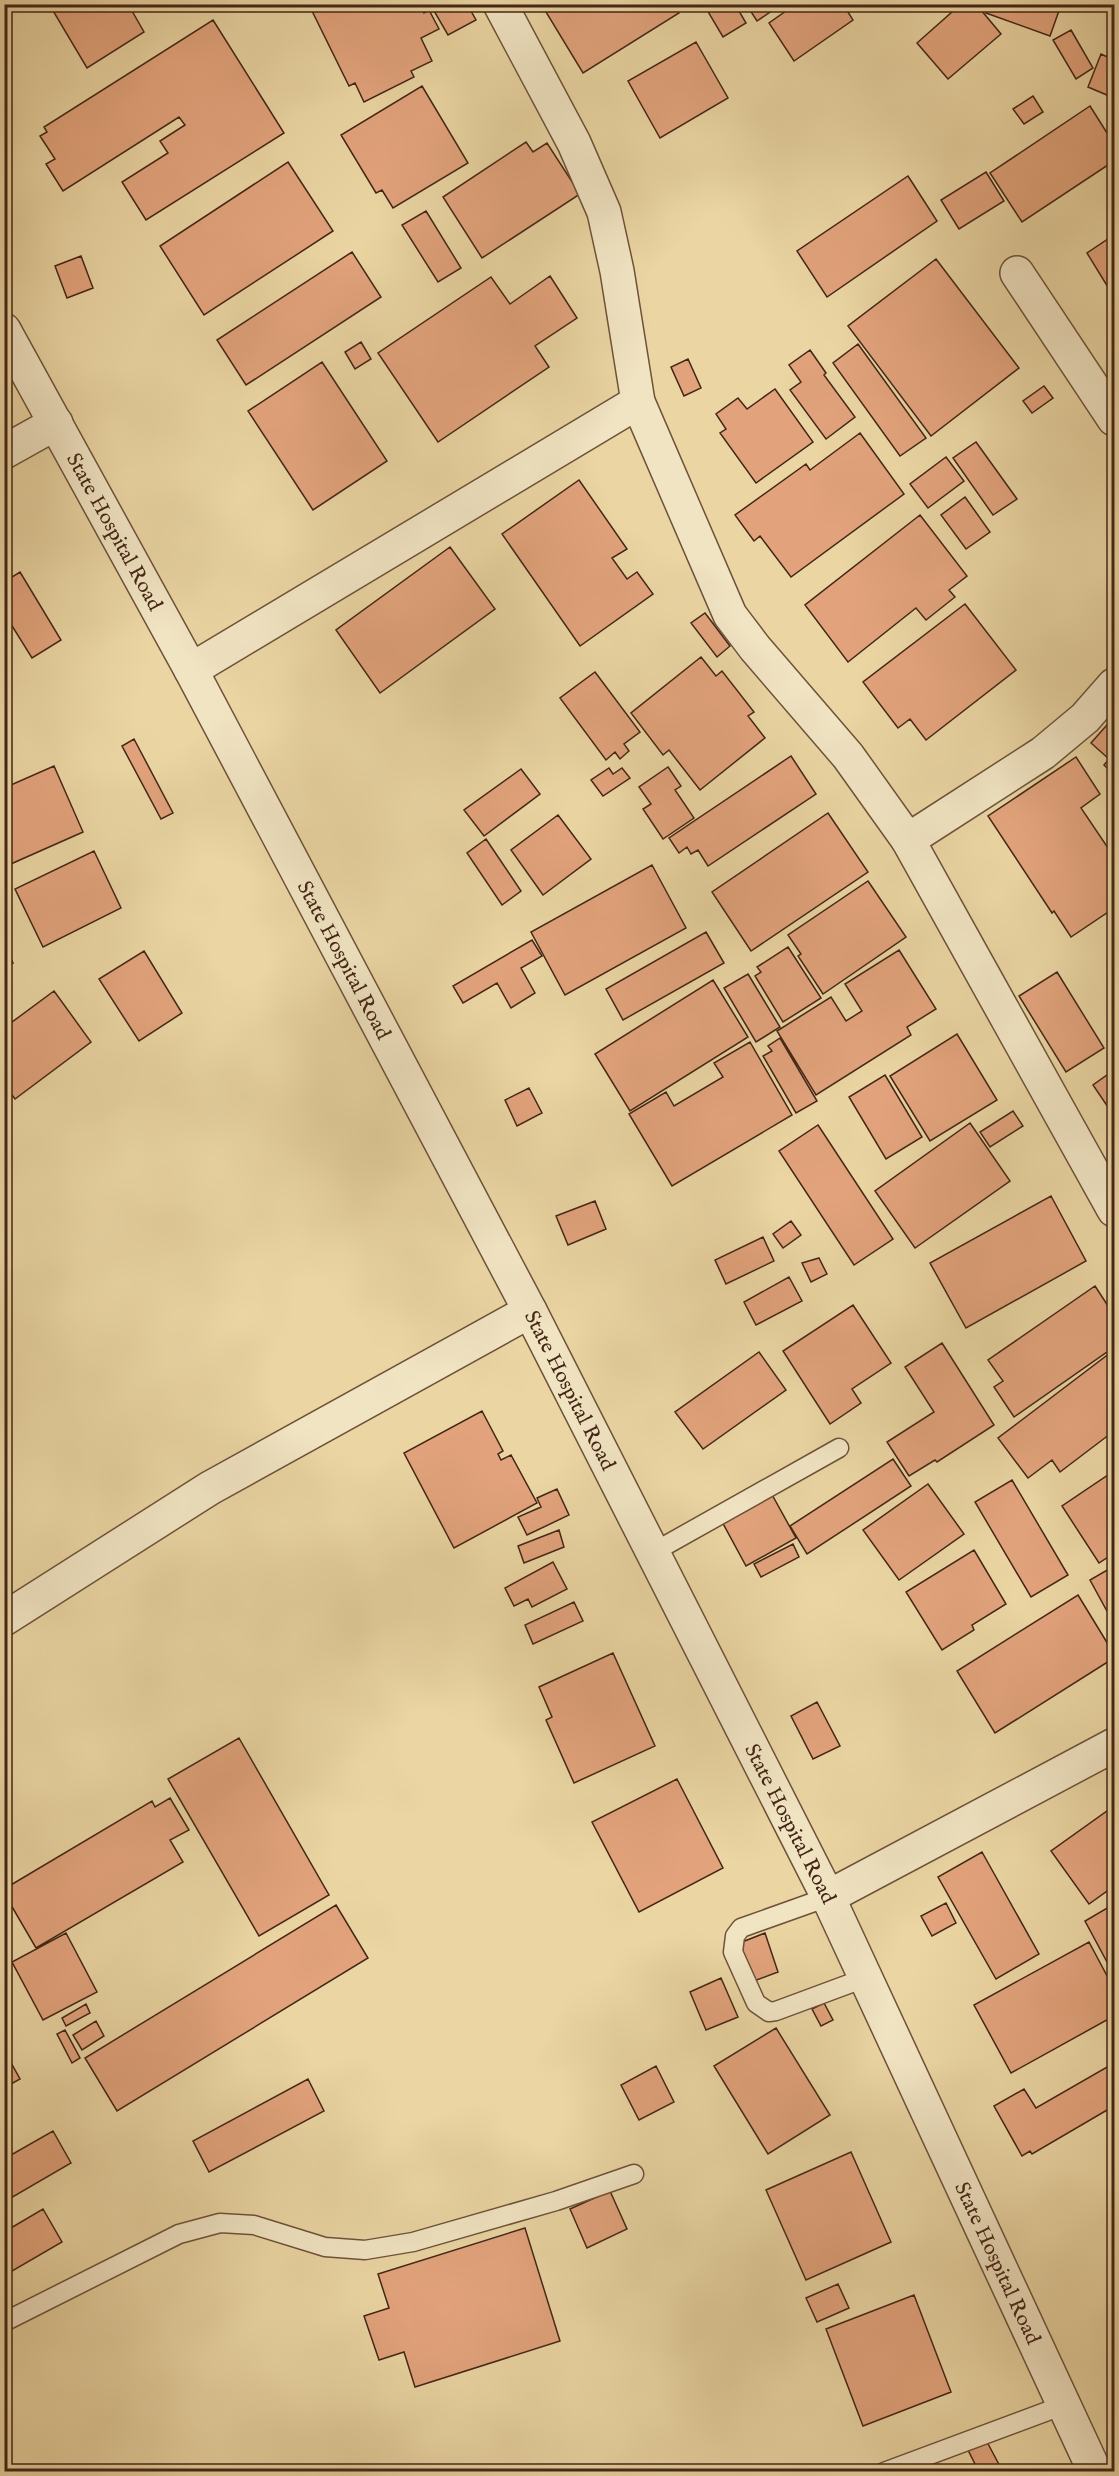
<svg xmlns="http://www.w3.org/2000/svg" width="1119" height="2476" viewBox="0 0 1119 2476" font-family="'IM FELL English',serif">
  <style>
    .building { fill: #e2a37c; stroke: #432616; stroke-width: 1.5 }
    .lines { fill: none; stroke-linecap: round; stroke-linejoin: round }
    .lane-casing { stroke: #6d5239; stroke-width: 21 }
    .street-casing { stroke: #6d5239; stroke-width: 36 }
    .lane { stroke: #f1e4c3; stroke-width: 18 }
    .street { stroke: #f1e4c3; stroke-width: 33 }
    .labels { text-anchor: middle; stroke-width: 4.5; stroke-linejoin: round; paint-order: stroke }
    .street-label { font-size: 21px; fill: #432616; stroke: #f1e4c3 }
  </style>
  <rect width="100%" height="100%" fill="#ead5a3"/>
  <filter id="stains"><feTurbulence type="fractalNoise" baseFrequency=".00333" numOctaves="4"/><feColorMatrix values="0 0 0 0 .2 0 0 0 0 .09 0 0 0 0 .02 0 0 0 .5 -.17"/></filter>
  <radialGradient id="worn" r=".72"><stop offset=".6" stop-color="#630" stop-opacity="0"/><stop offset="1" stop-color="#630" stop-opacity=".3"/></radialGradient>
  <path class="building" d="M49 4H128L144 32 87 68Z
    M298 4H420L424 13 429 10 439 29 421 38 432 61 411 71 414 77 364 102 355 83 349 86 310 7 301 11Z
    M430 4H467L476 20 448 35Z
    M558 4H674L679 13 583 73 546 12Z
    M715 4H735L746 23 723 37 707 10Z
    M746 4H782L757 21Z
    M796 4H843L853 20 794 61 769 23Z
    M961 4H976L1001 34 948 79 917 43Z
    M989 4H1061V5L1050 36 986 13Z
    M213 20 284 133 146 220 122 182 168 153 160 141 185 125 179 117 63 191 46 164 55 159 40 136 47 132 44 127Z
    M1071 30 1093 68 1076 79 1053 40Z
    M696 42 728 98 660 138 628 81Z
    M1101 54 1114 60V98L1088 87Z
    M422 86 468 163 393 208 382 190 376 193 341 135Z
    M1033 96 1043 112 1024 124 1013 109Z
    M1090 106 1114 144V161L1022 222 990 173Z
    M526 142 533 152 547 143 580 194 482 258 443 197Z
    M288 162 333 231 204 315 160 246Z
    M986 172 1004 201 959 229 941 200Z
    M908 176 937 221 827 297 797 251Z
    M426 211 461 268 438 282 402 225Z
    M1114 235V297L1087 253Z
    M352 252 381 297 246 385 217 340Z
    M81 256 93 288 67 298 55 266Z
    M936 259 1019 368 931 436 848 326Z
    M550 276 577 318 535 346 549 367 438 442 378 353 491 277 510 304Z
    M361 342 371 359 355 369 345 352Z
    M858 344 926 438 900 456 833 363Z
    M810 350 826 373 824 375 855 417 826 439 790 390 801 382 789 365Z
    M688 359 701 388 684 396 671 367Z
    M322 362 387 461 313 510 248 411Z
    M1044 386 1053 398 1032 413 1023 401Z
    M775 389 813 442 756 483 720 433 726 429 716 414 738 398 747 409Z
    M860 433 904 494 791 577 760 536 754 541 735 515 806 464 810 470Z
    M976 442 1017 499 993 515 953 458Z
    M946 457 964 481 928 508 910 484Z
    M579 480 627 549 612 558 627 579 637 572 653 594 580 646 502 534Z
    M965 497 990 532 966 549 941 515Z
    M920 515 967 576 949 590 955 597 926 620 916 608 848 662 805 605Z
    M450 547 495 609 380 693 336 630Z
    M20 572 61 640 32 658 4 613V582Z
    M965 604 1016 670 926 740 910 719 898 728 863 682Z
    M705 613 730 646 717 657 691 623Z
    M701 657 716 676 722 671 754 712 748 716 765 738 700 790 669 750 663 755 631 713Z
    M595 672 640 732 624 744 629 751 620 759 615 752 606 760 560 698Z
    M1114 717V775L1104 765 1109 759 1091 743Z
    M134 739 173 813 161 819 122 746Z
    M791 756 816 794 708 866 698 850 691 854 687 847 679 853 669 838Z
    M1076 757 1100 794 1081 808 1108 848 1114 844V908L1071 937 1054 911 1052 913 988 816Z
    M54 766 83 832 4 867V788Z
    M668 767 681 786 675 790 694 818 663 839 643 809 651 804 639 787Z
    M609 768 613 774 622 768 630 778 603 796 591 780Z
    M521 769 540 794 484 836 464 810Z
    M828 813 868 872 751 951 712 892Z
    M558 815 591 859 543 895 511 850Z
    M486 839 521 891 502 905 467 853Z
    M94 851 121 908 43 947 15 889Z
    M652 865 686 928 565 995 531 932Z
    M868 881 906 937 823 994 798 956 801 954 788 935Z
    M706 932 724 963 623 1020 606 989Z
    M532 940 542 956 521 968 535 993 511 1008 497 983 463 1003 453 986Z
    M4 943 13 963 4 966Z
    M788 947 821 998 783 1022 755 976 761 972 757 967Z
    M899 950 936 1009 907 1027 911 1035 816 1095 777 1031 831 997 846 1021 862 1011 845 984Z
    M144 951 182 1013 139 1041 99 979Z
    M1057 972 1104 1048 1066 1072 1019 996Z
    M748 974 780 1027 756 1042 724 988Z
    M713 980 748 1037 630 1111 595 1054Z
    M54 991 91 1042 15 1099 4 1084V1028Z
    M957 1034 997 1100 930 1141 890 1076Z
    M780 1038 817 1101 796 1113 763 1056 772 1051 768 1046Z
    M750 1042 792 1115 672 1186 629 1114 666 1092 674 1106 723 1077 714 1063Z
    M1114 1070V1116L1093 1085Z
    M885 1075 922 1137 886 1159 849 1097Z
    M529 1088 542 1113 517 1126 505 1100Z
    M1013 1111 1023 1126 990 1147 980 1132Z
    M970 1123 1010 1181 915 1248 875 1191Z
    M818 1125 893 1239 854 1265 779 1151Z
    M1051 1196 1086 1261 966 1328 930 1263Z
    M595 1201 606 1229 568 1245 556 1216Z
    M791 1221 801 1235 783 1248 773 1234Z
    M763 1237 774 1261 726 1284 715 1260Z
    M819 1258 827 1274 811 1282 802 1263Z
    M789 1277 802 1301 756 1325 744 1302Z
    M1095 1286 1114 1315V1347L1014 1417 994 1387 1003 1381 988 1360Z
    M853 1305 891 1363 852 1389 861 1403 830 1424 783 1351Z
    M942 1343 994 1425 937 1462 935 1460 909 1476 887 1442 934 1412 905 1367Z
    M1114 1350V1431L1060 1472 1052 1460 1028 1478 998 1438Z
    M759 1352 786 1390 703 1449 675 1412Z
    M482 1411 503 1451 498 1454 501 1460 511 1455 537 1503 454 1548 404 1453Z
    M893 1459 911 1486 807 1554 790 1526Z
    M1114 1471V1553L1099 1563 1062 1506Z
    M1012 1480 1068 1575 1031 1597 975 1502Z
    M928 1484 964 1534 899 1580 863 1530Z
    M557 1489 569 1515 527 1535 518 1517 541 1507 537 1498Z
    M770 1491 796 1538 746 1566 720 1518Z
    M559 1530 564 1547 524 1563 518 1546Z
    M793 1544 799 1557 761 1577 754 1564Z
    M974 1550 1006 1604 972 1625 974 1630 942 1650 906 1592Z
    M553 1562 567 1589 532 1607 528 1599 514 1606 505 1588Z
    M1114 1566V1624L1090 1580Z
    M1078 1595 1114 1654V1658L995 1733 957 1671Z
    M574 1602 583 1621 533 1644 525 1625Z
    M613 1653 655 1746 574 1783 546 1720 552 1717 539 1687Z
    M817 1702 840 1746 813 1759 791 1716Z
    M239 1738 329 1895 259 1936 168 1779Z
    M677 1779 723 1868 639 1912 592 1822Z
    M170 1798 189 1830 170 1840 183 1862 36 1948 4 1893V1889L152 1801 155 1807Z
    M1114 1806V1886L1089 1904 1051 1851Z
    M982 1852 1039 1954 996 1979 938 1877Z
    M946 1903 956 1923 932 1936 921 1916Z
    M1114 1904V1975L1085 1921Z
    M336 1905 368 1958 117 2111 85 2058Z
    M66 1933 97 1992 43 2020 12 1962Z
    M765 1933 778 1972 751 1982 737 1944Z
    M1089 1942 1114 1989V2016L1011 2073 974 2005Z
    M721 1978 738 2017 706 2030 690 1992Z
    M824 2003 833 2020 821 2026 812 2009Z
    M86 2004 90 2013 66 2026 62 2018Z
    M96 2021 104 2036 82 2050 73 2035Z
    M776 2028 830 2115 768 2154 714 2066Z
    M65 2030 80 2058 72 2063 57 2034Z
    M4 2050 20 2079 4 2088Z
    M1114 2063V2106L1032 2154 1030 2151 1022 2156 994 2106 1024 2089 1036 2108Z
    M656 2066 674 2102 639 2120 621 2085Z
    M308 2079 324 2111 209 2172 193 2141Z
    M53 2131 71 2163 4 2202V2159Z
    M851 2152 891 2242 806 2280 766 2190Z
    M610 2191 627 2229 587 2248 570 2209Z
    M43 2209 62 2242 7 2274 4 2269V2232Z
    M525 2228 560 2341 415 2387 404 2352 379 2360 364 2316 389 2308 378 2274Z
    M838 2284 849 2308 817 2322 806 2298Z
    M914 2295 951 2392 863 2426 826 2329Z
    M986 2440 1003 2472H979L968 2450Z"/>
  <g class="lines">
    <defs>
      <path id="lane" d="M652 1553 839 1448
        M828 1897 741 1928 735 1936 733 1952 756 2003 769 2012 776 2011 865 1978
        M4 2322 179 2234 220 2223 254 2225 325 2247 365 2250 413 2242 556 2201 634 2174
        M884 2472 1064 2405"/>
      <g id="street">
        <path d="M500 4 574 143 604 212 617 271 638 402 730 615 755 648 848 756 908 840 1114 1210"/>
        <path d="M1017 273 1114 419"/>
        <path id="s1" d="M4 330 191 670 530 1311 828 1897 1095 2472"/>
        <path d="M4 452 56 423"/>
        <path d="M191 670 638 402"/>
        <path d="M908 840 1043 753 1085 718 1114 685"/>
        <path d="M4 1619 210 1488 530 1311"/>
        <path d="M828 1897 1114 1745"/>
      </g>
    </defs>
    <use href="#lane" class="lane-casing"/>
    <use href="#street" class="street-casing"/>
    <use href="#lane" class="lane"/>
    <use href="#street" class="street"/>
  </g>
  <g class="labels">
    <g class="street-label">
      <text dy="7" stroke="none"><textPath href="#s1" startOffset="230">State Hospital Road</textPath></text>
      <text dy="7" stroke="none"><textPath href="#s1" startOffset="716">State Hospital Road</textPath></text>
      <text dy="7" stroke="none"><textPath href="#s1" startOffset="1202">State Hospital Road</textPath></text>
      <text dy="7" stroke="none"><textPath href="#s1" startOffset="1688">State Hospital Road</textPath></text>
      <text dy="7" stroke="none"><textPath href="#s1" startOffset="2174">State Hospital Road</textPath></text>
    </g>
  </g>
  <rect width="1119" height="2476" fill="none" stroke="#ead5a3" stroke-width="24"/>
  <rect x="6" y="6" width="1107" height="2464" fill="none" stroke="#432616" stroke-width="3"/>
  <rect x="12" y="12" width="1095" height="2452" fill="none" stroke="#432616" stroke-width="1.5"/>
  <rect width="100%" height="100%" filter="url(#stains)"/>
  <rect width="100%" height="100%" fill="url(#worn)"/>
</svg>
